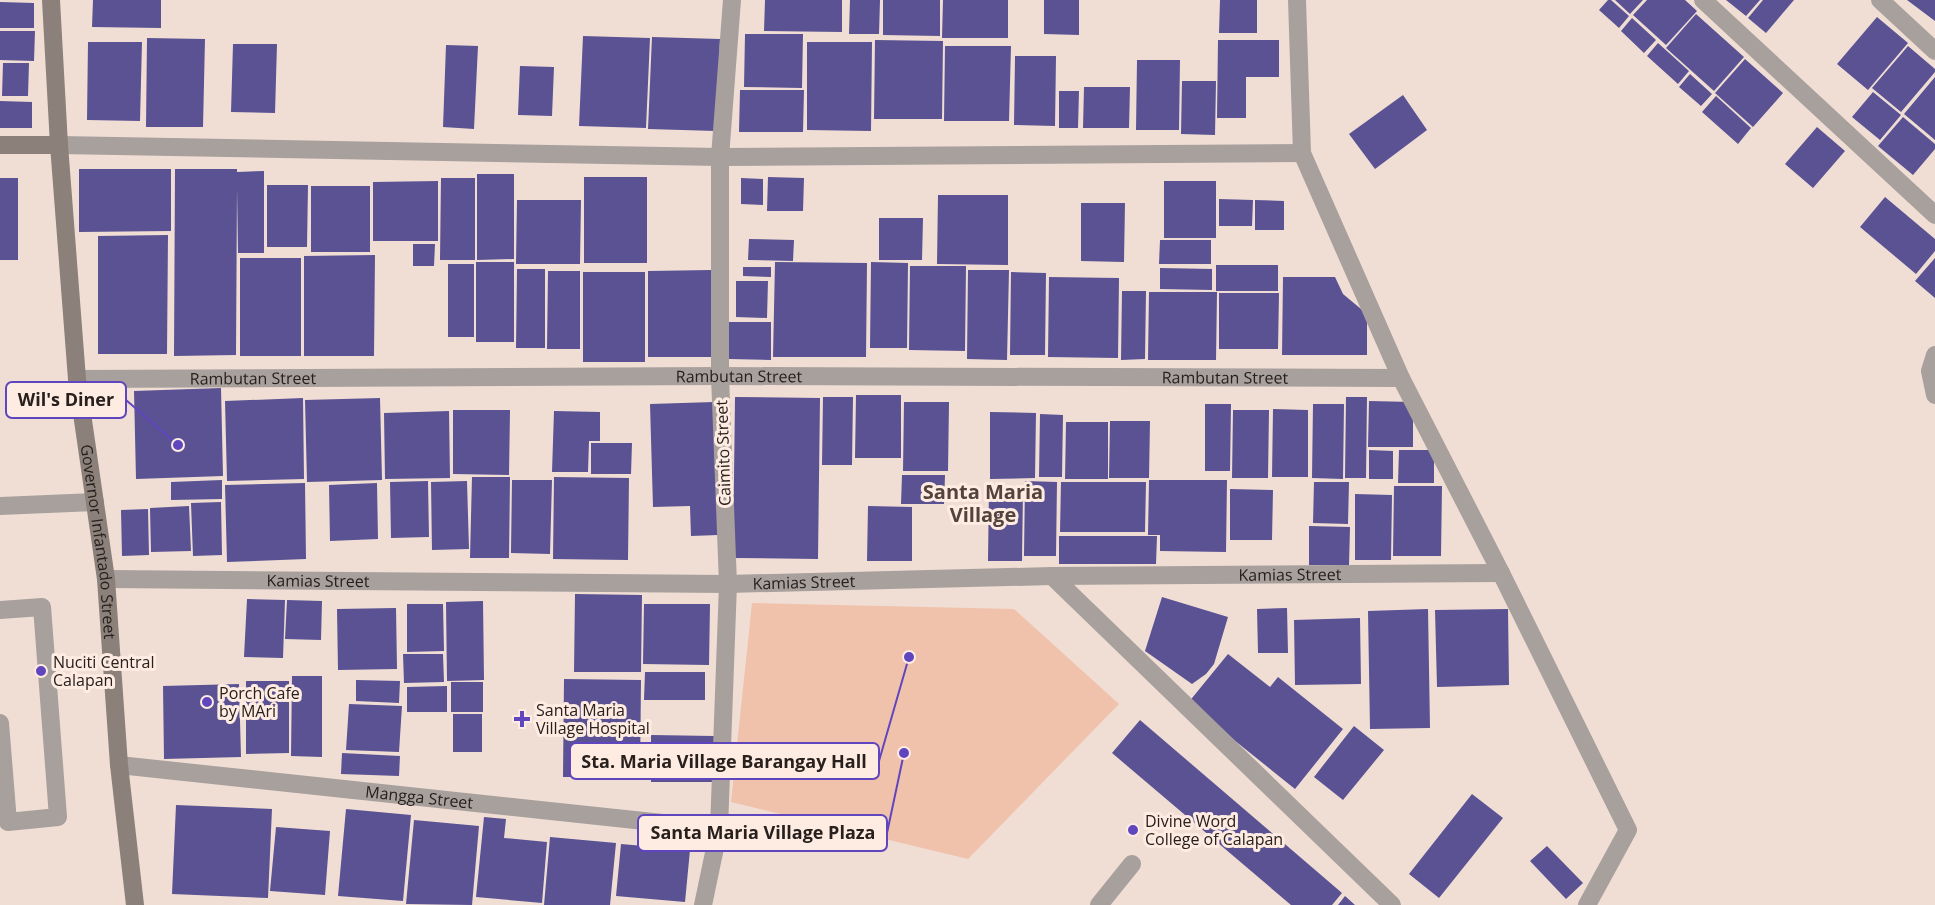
<svg xmlns="http://www.w3.org/2000/svg" width="1935" height="905" viewBox="0 0 1935 905" font-family="'Open Sans',sans-serif">
  <style>
    .green { fill: #f0c2ab }
    .building { fill: #5a5292 }
    .lines { fill: none; stroke-linecap: round; stroke-linejoin: round }
    .lane { stroke: #a8a09c; stroke-width: 18 }
    .street { stroke: #a8a09c; stroke-width: 18 }
    .secondary { stroke: #8b807a; stroke-width: 18 }
    .poi-dot { fill: #6046be; stroke: #feebe2; stroke-width: 2 }
    .labels { text-anchor: middle; stroke-width: 6; stroke-linejoin: round; paint-order: stroke }
    .street-label { font-size: 16px; fill: #27201d; stroke: #feebe2 }
    .poi-label { font-size: 16px; fill: #27201d; stroke: #feebe2; text-anchor: start }
    .quarter-label { font-size: 20px; font-weight: bold; fill: #52443c; stroke: #feebe2 }
    .leader { fill: none; stroke: #6046be; stroke-width: 2 }
    .callout-dot { fill: #6046be; stroke: #feebe2; stroke-width: 2 }
    .callout { fill: #feebe2; stroke: #6046be; stroke-width: 2 }
    .callout-label { font-size: 18px; text-anchor: middle; font-weight: bold; fill: #27201d }
  </style>
  <rect width="100%" height="100%" fill="#f0ded5"/>
  <path class="green" d="M752 603 1014 609 1119 704 968 859 731 802Z"/>
  <path class="building" d="M93 0H161V28L92 27Z
    M765 0H842V32L764 31Z
    M850 0H880L879 34H849Z
    M883 0H940V36L883 35Z
    M943 0H1008V38H942Z
    M1044 0H1079V35L1044 34Z
    M1220 0H1257V33H1219Z
    M1608 0H1611L1629 16 1619 28 1599 10Z
    M1615 0H1643L1630 14Z
    M1647 0H1685L1697 11 1666 45 1633 15Z
    M1726 0H1760L1746 16Z
    M1763 0H1794L1766 33 1748 18Z
    M1907 0H1935V21Z
    M0 2 34 3V28H0Z
    M1696 14 1744 57 1714 91 1666 48Z
    M1877 17 1908 43 1868 90 1837 64Z
    M1632 18 1656 40 1644 53 1621 31Z
    M0 31H35L34 61 0 60Z
    M745 34H803L802 88 744 87Z
    M583 36 650 38 646 128 579 126Z
    M652 37 720 39 716 131 648 129Z
    M147 38 205 39 203 127H146Z
    M875 40 943 41 942 119H874Z
    M1218 40H1279V77H1246V118H1217Z
    M88 42H142L140 121 87 120Z
    M807 42H872L871 131 807 130Z
    M1658 43 1689 71 1678 84 1647 56Z
    M233 44H277L275 113 231 112Z
    M446 45 478 46 474 129 443 127Z
    M945 46H1011L1009 121H944Z
    M1908 46 1935 69V72L1901 112 1872 88Z
    M1015 56H1056L1055 126 1014 125Z
    M1745 59 1783 93 1753 127 1715 93Z
    M1137 60H1180L1179 130H1136Z
    M3 63H29L28 96H2Z
    M520 66 554 67 552 116 518 115Z
    M1690 74 1712 94 1701 106 1679 87Z
    M1935 77V140L1904 114Z
    M1182 81H1216L1215 135 1181 134Z
    M1084 87H1130L1129 128H1083Z
    M740 90H804L803 132H739Z
    M1059 91H1079L1078 128H1059Z
    M1873 92 1901 115 1880 140 1852 117Z
    M1403 95 1427 130 1375 169 1349 134Z
    M1716 96 1751 128 1738 144 1702 112Z
    M0 101 32 102V128H0Z
    M1903 117 1935 144V149L1913 175 1878 146Z
    M1817 127 1845 151 1813 188 1785 164Z
    M79 169H171V231L79 232Z
    M175 169H237V172L264 171V253H238L237 188 236 355 174 356Z
    M477 174H514V259L477 260Z
    M584 177H647V263H584Z
    M768 177 804 178 803 211H767Z
    M0 178H18V260H0Z
    M441 178H475V260H440Z
    M741 178 763 179V205L741 204Z
    M438 181V241H373V182Z
    M1164 181H1216V238H1164Z
    M267 185H308L307 247H267Z
    M311 186H370V252H311Z
    M938 195H1008V265L937 264Z
    M1885 197 1935 239V251L1916 274 1860 227Z
    M1219 199 1253 200 1252 226H1219Z
    M517 200H581L580 264H516Z
    M1255 200 1284 201V230H1255Z
    M1081 203H1125L1124 262 1081 261Z
    M879 218H923L922 260H879Z
    M168 235 167 354H98V236Z
    M749 239 794 240 793 261 748 260Z
    M1160 240H1211V264H1159Z
    M413 244H435L434 266H413Z
    M375 255 374 356H304V256Z
    M240 258H301V356H240Z
    M1935 258V298L1915 281Z
    M476 262H514V342H476Z
    M775 262 867 263 866 357H773Z
    M871 262 908 263 907 348H870Z
    M448 264H474V337H448Z
    M1216 265H1278V291H1216Z
    M910 266H966L965 351 909 350Z
    M743 267H771V277L743 276Z
    M1160 268 1212 269V290L1160 289Z
    M517 269H545V348H516Z
    M711 270V357H648V271Z
    M968 270H1009L1007 360 967 359Z
    M548 271H580V349H547Z
    M583 272H645V362H583Z
    M1011 272 1046 273 1045 355H1010Z
    M1049 277 1119 278 1118 358 1048 357Z
    M1283 277H1335L1343 294 1367 314V355H1282Z
    M736 281H768L767 318 736 317Z
    M1122 291H1146L1145 359 1121 360Z
    M1149 292H1217L1216 360H1148Z
    M1219 293H1279L1278 349H1219Z
    M729 322H771V360L729 359Z
    M221 388 223 476 136 479 134 391Z
    M856 395H901V458H855Z
    M735 397 820 398 818 559 733 558Z
    M823 397H853L852 465H822Z
    M1346 397H1367L1366 478H1345Z
    M303 398 304 479 227 481 225 401Z
    M380 398 382 480 307 482 305 400Z
    M1369 401 1413 402V447H1368Z
    M714 402 718 535 691 536 690 506 653 507 650 404Z
    M904 402H949L948 471H903Z
    M1205 404H1231L1230 471H1205Z
    M1313 404H1344L1343 479 1312 478Z
    M1273 409 1308 410V477H1272Z
    M453 410H510L509 475 453 474Z
    M1233 410H1269L1268 478H1232Z
    M449 411 450 478 385 479 384 413Z
    M554 411 600 412V441H589L588 472H552Z
    M990 412 1036 413 1035 478 990 479Z
    M1040 414 1063 415 1062 477H1039Z
    M1110 421H1150L1149 478H1109Z
    M1066 422H1108V479H1065Z
    M591 443H632L631 474H591Z
    M1369 450 1393 451V479H1369Z
    M1399 450H1434V483H1398Z
    M902 475H945L944 504H901Z
    M472 477H510L509 558H470Z
    M554 477 629 478 628 560 553 559Z
    M222 480V499L171 500V482Z
    M512 480H552L550 554 511 553Z
    M1149 480H1227L1226 552 1160 551V535H1148Z
    M428 481 429 537 391 538 390 482Z
    M467 481 469 549 432 550 431 482Z
    M1025 481 1057 482 1056 556H1024Z
    M1061 482H1146L1145 532H1060Z
    M1314 482H1349L1348 524 1313 523Z
    M305 483 306 559 227 562 225 485Z
    M377 483 378 539 330 541 329 485Z
    M1394 486H1442L1441 556H1393Z
    M989 488 1023 489 1022 561H988Z
    M1230 489 1273 490 1272 540H1230Z
    M1355 494 1392 495 1391 560H1355Z
    M221 502 222 555 193 556 191 503Z
    M189 506 191 551 151 552 150 508Z
    M868 506 912 507V561H867Z
    M148 509 149 555 122 556 121 510Z
    M1309 526 1350 527 1349 565H1309Z
    M1059 536H1157L1156 564H1059Z
    M575 594 642 595 641 672H574Z
    M1162 597 1228 617 1214 664 1206 674 1192 684 1145 651Z
    M247 599 285 600 283 658 244 657Z
    M287 600 322 601 321 640 285 639Z
    M483 601 484 680 447 681 446 602Z
    M407 604H443L444 651 407 652Z
    M644 604H710L709 665 643 664Z
    M396 608 397 669 338 670 337 609Z
    M1287 608 1288 653H1258L1257 609Z
    M1428 609 1430 728 1370 729 1368 611Z
    M1508 609 1509 685 1437 687 1435 610Z
    M1360 618 1361 684 1295 685 1294 620Z
    M403 654H443L444 682 404 683Z
    M1228 654 1270 687 1278 677 1343 729 1295 789 1188 703Z
    M645 672H705V700H644Z
    M292 676H322V757L291 756Z
    M564 679 641 680 640 777H563Z
    M356 680 400 681 399 703 356 701Z
    M246 681H289V753L246 754Z
    M451 682H483V712H451Z
    M239 684 241 757 164 759 163 686Z
    M447 686V712H407V687Z
    M349 704 402 706 399 752 346 750Z
    M453 714H482V752H453Z
    M1140 720 1342 893 1332 905H1291L1112 753Z
    M1354 726 1384 750 1343 800 1314 777Z
    M651 735 714 736V782H651Z
    M342 753 400 756 399 776 341 774Z
    M1472 794 1503 818 1439 898 1409 874Z
    M176 805 272 809 268 898 172 894Z
    M346 809 411 815 403 901 338 896Z
    M484 817 506 819 504 838 547 842 542 903 476 897Z
    M414 820 479 826 472 905 406 904Z
    M276 827 330 831 325 895 270 891Z
    M550 837 616 843 610 905H544Z
    M621 844 690 850 685 902 616 896Z
    M1547 846 1583 883 1566 899 1530 861Z
    M1345 896 1355 905H1338Z"/>
  <g class="lines">
    <path class="lane" d="M0 610 42 607 58 817 8 822 0 723
      M1099 905 1132 864"/>
    <g class="street">
      <path d="M1297 0 1302 153 1401 378 1501 573 1628 830 1587 905"/>
      <path d="M1703 0 1935 215"/>
      <path d="M1880 0 1935 51"/>
      <path d="M59 145 720 157 1302 153"/>
      <path d="M1935 355 1930 371 1935 395"/>
      <path id="s1" d="M77 379 720 376 1401 378"/>
      <path d="M0 506 95 502"/>
      <path d="M1052 576 1392 905"/>
      <path id="s2" d="M106 579 728 584 1052 576 1501 573"/>
      <path id="s3" d="M119 765 719 829"/>
      <path d="M703 905 719 829 728 584 720 376V157L732 0"/>
    </g>
    <g class="secondary">
      <path id="s4" d="M51 0 59 145 77 379 106 579 119 765 135 905"/>
      <path d="M0 145H59"/>
    </g>
  </g>
  <g class="poi-dot">
    <circle cx="41" cy="671" r="6"/>
    <circle cx="207" cy="702" r="6"/>
    <path d="M519 710h6v6h6v6h-6v6h-6v-6h-6v-6h6z"/>
    <circle cx="1133" cy="830" r="6"/>
  </g>
  <g class="labels">
    <g class="street-label">
      <text dy="6" stroke="none"><textPath href="#s1" startOffset="662">Rambutan Street</textPath></text>
      <text dy="6" stroke="none"><textPath href="#s1" startOffset="1148">Rambutan Street</textPath></text>
      <text dy="6" stroke="none"><textPath href="#s1" startOffset="176">Rambutan Street</textPath></text>
      <text transform="translate(723 453) rotate(-92)" y="6">Caimito Street</text>
      <text dy="6" stroke="none"><textPath href="#s4" startOffset="544">Governor Infantado Street</textPath></text>
      <text dy="6" stroke="none"><textPath href="#s2" startOffset="1184">Kamias Street</textPath></text>
      <text dy="6" stroke="none"><textPath href="#s2" startOffset="212">Kamias Street</textPath></text>
      <text dy="6" stroke="none"><textPath href="#s2" startOffset="698">Kamias Street</textPath></text>
      <text dy="6" stroke="none"><textPath href="#s3" startOffset="302">Mangga Street</textPath></text>
    </g>
    <g class="poi-label">
      <text x="53" y="668">Nuciti Central<tspan x="53" dy="18">Calapan</tspan></text>
      <text x="219" y="699">Porch Cafe<tspan x="219" dy="18">by MAri</tspan></text>
      <text x="536" y="716">Santa Maria<tspan x="536" dy="18">Village Hospital</tspan></text>
      <text x="1145" y="827">Divine Word<tspan x="1145" dy="18">College of Calapan</tspan></text>
    </g>
    <g class="quarter-label">
      <text x="983" y="499">Santa Maria<tspan x="983" dy="23">Village</tspan></text>
    </g>
  </g>
  <path class="leader" d="M178 445L126 400M909 657L879 761M904 753L887 833"/>
  <g class="callout-dot">
    <circle cx="178" cy="445" r="6"/>
    <circle cx="909" cy="657" r="6"/>
    <circle cx="904" cy="753" r="6"/>
  </g>
  <g class="callout">
    <rect x="6" y="382" width="120" height="36" rx="6"/>
    <rect x="570" y="743" width="309" height="36" rx="6"/>
    <rect x="638" y="815" width="249" height="36" rx="6"/>
  </g>
  <g class="callout-label">
    <text x="66" y="406">Wil's Diner</text>
    <text x="724" y="768">Sta. Maria Village Barangay Hall</text>
    <text x="763" y="839">Santa Maria Village Plaza</text>
  </g>
</svg>
